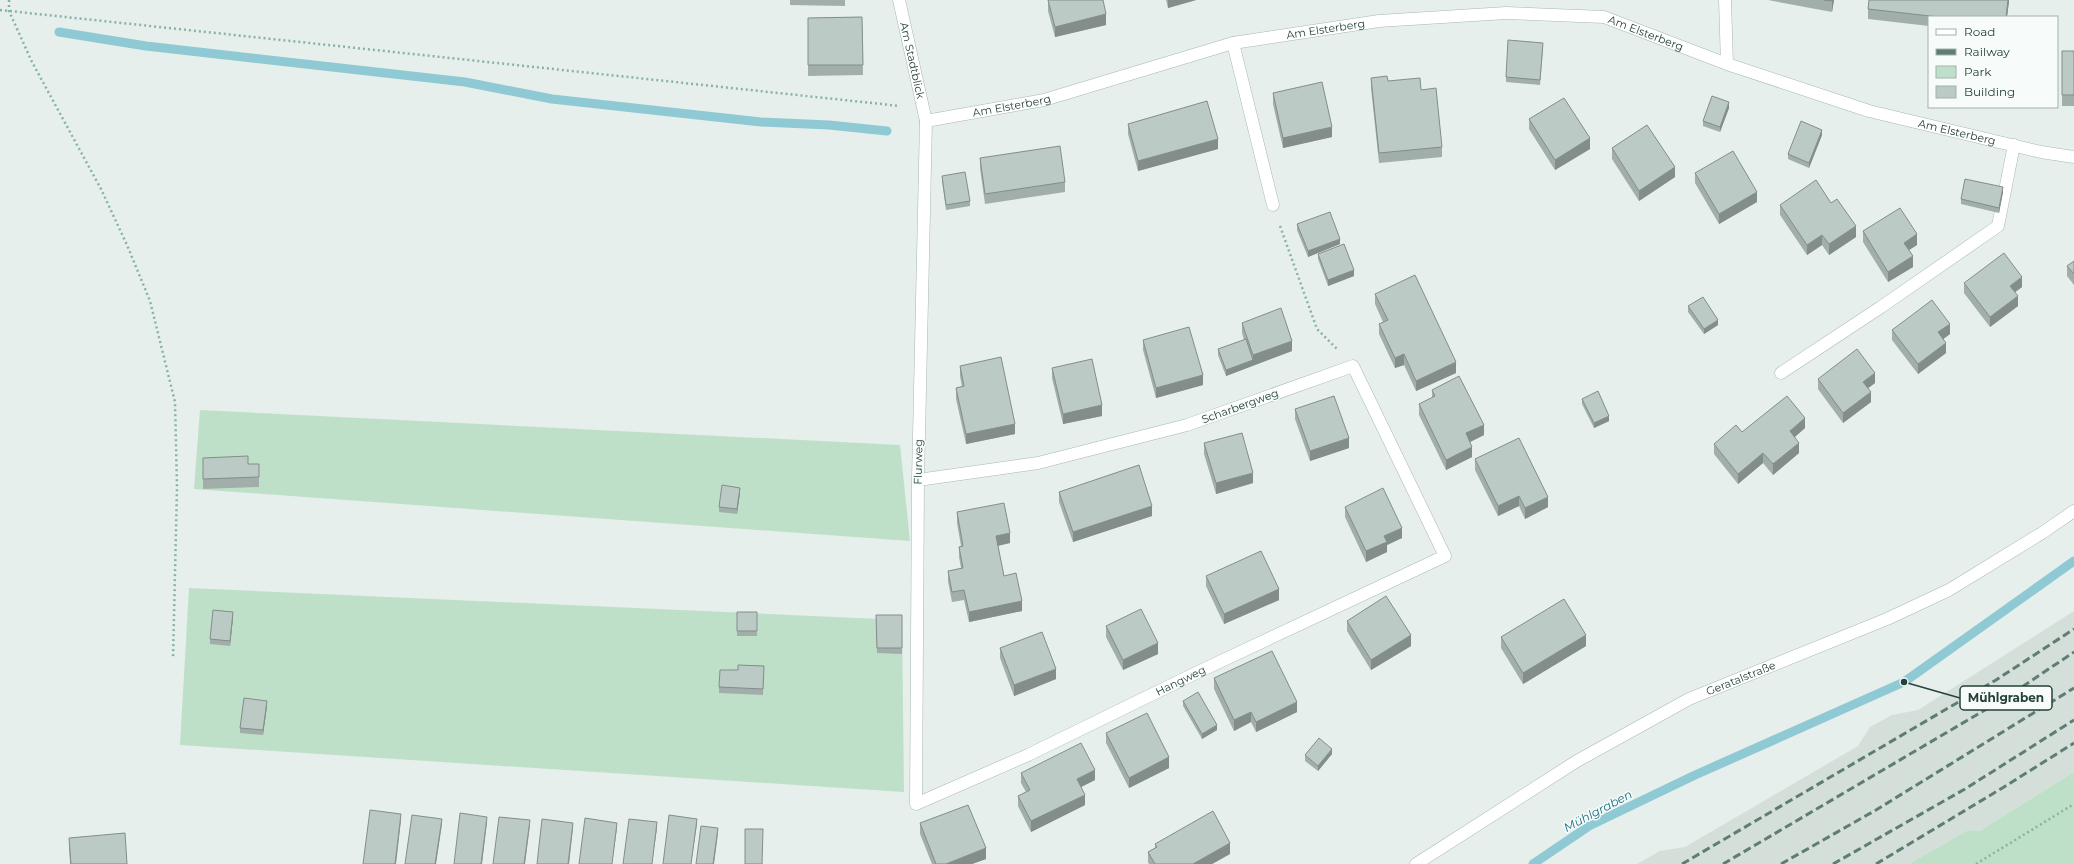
<svg xmlns="http://www.w3.org/2000/svg" width="2074" height="864" viewBox="0 0 2074 864" font-family="Montserrat,sans-serif">
  <style>
    .built { fill: #d4dfda }
    .green { fill: #bfe0c8 }
    .lines { fill: none; stroke-linecap: round; stroke-linejoin: round }
    .stream { stroke: #8ec9d4; stroke-width: 9 }
    .minor-casing { stroke: #a8b8b2; stroke-width: 13 }
    .path { stroke: #86b3a5; stroke-width: 2.5; stroke-dasharray: 2 3; stroke-linecap: butt }
    .minor { stroke: #fff; stroke-width: 12 }
    .rail { stroke: #5f7d75; stroke-width: 3; stroke-dasharray: 8 4; stroke-linecap: butt }
    .wall { fill: #a1aea9 }
    .shaded-wall { fill: #838d89 }
    .building { fill: #bbcac4; stroke: #838d89 }
    .labels { text-anchor: middle; stroke-width: 3; stroke-linejoin: round; paint-order: stroke }
    .street-label { font-size: 11px; fill: #24423a; stroke: #f7fbf9 }
    .water-label { font-size: 12px; font-style: italic; fill: #1c6f80; stroke: #f7fbf9 }
    .leader { fill: none; stroke: #24423a; stroke-width: 1.5 }
    .callout-dot { fill: #24423a; stroke: #f7fbf9; stroke-width: 1.5 }
    .callout { fill: #f7fbf9; stroke: #24423a; stroke-width: 1.5 }
    .callout-label { font-size: 12px; text-anchor: middle; font-weight: bold; fill: #24423a }
  </style>
  <rect width="100%" height="100%" fill="#e6efeb"/>
  <path class="built" d="M2074 611V772L1980 831 1968 830 1909 864H1637L1660 851 1685 847 1858 746 1870 727 1892 715 1918 710Z"/>
  <path class="green" d="M200 410 900 445 910 541 194 489Z
    M189 588 902 620 904 792 180 745Z
    M2074 772V864H1909L1968 830 1980 831Z"/>
  <g class="lines">
    <path class="stream" d="M59 32 146 46 465 82 552 99 761 122 829 125 887 131
      M1533 864 1589 826 1693 776 1904 682 2074 561"/>
    <defs>
      <g id="minor">
        <path id="s1" d="M899 0 926 121 918 480 916 804 1028 755 1198 672 1445 556 1353 366 1187 425 1038 463 918 480"/>
        <path d="M1725 0 1727 64"/>
        <path d="M1233 43 1273 205"/>
        <path id="s2" d="M926 121 1044 100 1233 43 1379 21 1506 13 1604 17 1727 64 1869 111 2041 152 2074 157"/>
        <path d="M1781 373 1881 307 1998 226 2014 145"/>
        <path id="s3" d="M1416 864 1577 761 1689 699 1887 619 1949 590 2042 533 2074 511"/>
      </g>
    </defs>
    <use href="#minor" class="minor-casing"/>
    <path class="path" d="M9 0V11L32 62 101 189 127 245 150 301 175 402 177 487 173 659
      M0 10 900 106
      M1280 226 1317 329 1337 349
      M1976 864 2074 804"/>
    <use href="#minor" class="minor"/>
    <path class="rail" d="M1682 864 1996 680 2074 629
      M1723 864 2007 697 2074 652
      M1781 864 1876 810 2074 688
      M1833 864 1965 789 2074 720
      M1876 864 2004 787 2074 743"/>
  </g>
  <path class="wall" d="M790 0H845V6L790 5Z
    M1048 0 1106 25 1055 37 1048 11Z
    M1166 0H1196L1168 8Z
    M1768 0H1834L1832 12Z
    M2009 0 2007 17H1929V26L1868 19V9Z
    M862 17 863 75 808 76V18Z
    M1543 48 1540 85 1506 82V77Z
    M2062 51H2074V106H2062Z
    M1371 78 1388 81 1421 90 1442 147V157L1379 163 1371 88Z
    M1273 93 1332 137 1283 148 1273 104Z
    M1729 108 1720 132 1703 126V121Z
    M1529 119 1590 149 1555 170 1529 129Z
    M1128 124 1218 149 1138 171 1128 134Z
    M1822 135 1809 168 1788 159V154Z
    M1612 148 1675 177 1639 201 1612 159Z
    M980 158 1065 182V192L985 204 980 168Z
    M1695 173 1757 202 1719 224 1695 183Z
    M942 176 970 201V206L946 210 942 181Z
    M2003 192 1999 213 1961 204V199Z
    M1780 205 1856 237 1829 255 1822 245 1807 255 1780 215Z
    M1297 224 1340 244 1308 257 1297 230Z
    M1863 231 1917 245 1909 250 1913 267 1888 282 1863 242Z
    M1318 254 1354 276 1328 286 1318 259Z
    M2074 261V285L2067 276V266Z
    M1964 283 2022 287 2015 292 2018 306 1990 327 1964 293Z
    M1375 294 1456 373 1416 391 1404 365 1395 368 1379 334V324L1383 322 1375 304Z
    M1688 306 1718 325 1704 334 1688 312Z
    M1242 323 1292 351 1226 376 1218 355V349L1244 340 1242 333Z
    M1892 330 1950 334 1943 339 1946 353 1918 374 1892 340Z
    M1143 340 1203 385 1156 398 1143 350Z
    M960 366 1015 434 966 444 956 399V388L962 387 960 376Z
    M1052 368 1102 416 1063 424 1052 378Z
    M1818 379 1875 383 1868 388 1871 402 1843 423 1818 389Z
    M1432 390 1484 435 1470 442 1472 457 1446 470 1419 415V404L1432 398Z
    M1582 399 1609 421 1594 428 1582 404Z
    M1295 409 1349 448 1310 461 1295 419Z
    M1805 428 1795 437 1799 453 1773 475 1763 463 1738 484 1714 454V444L1742 432Z
    M1204 443 1253 483 1216 494 1204 454Z
    M203 458 248 464H259V487L203 489Z
    M1475 459 1548 507 1525 519 1519 506 1498 516 1475 470Z
    M1059 492 1152 516 1073 542 1059 502Z
    M740 493 737 514 719 512V507Z
    M1345 507 1402 538 1387 545V552L1366 562 1345 517Z
    M957 512 1010 543 998 546 1004 576 1022 611 969 622 964 600 952 602 948 581V571L961 568 959 557V547L961 546 957 523Z
    M1206 576 1279 600 1224 624 1206 586Z
    M737 612H757V636H737Z
    M876 615H902V654L877 653Z
    M233 618 230 646 210 644V639Z
    M1347 621 1411 646 1371 670 1347 631Z
    M1106 626 1158 654 1123 670 1106 637Z
    M1501 637 1586 646 1523 684 1501 648Z
    M1000 648 1056 679 1014 696 1000 658Z
    M738 665 764 666 763 695 719 693V687L738 670Z
    M1214 678 1297 712 1256 732 1251 722 1234 731 1214 689Z
    M1183 701 1217 730 1202 739 1183 706Z
    M267 706 263 735 240 733V728Z
    M1106 733 1169 768 1129 788 1106 743Z
    M1332 754 1318 771 1305 761V755Z
    M1021 773 1095 780 1081 787 1085 805 1031 832 1018 806V796L1026 792 1021 783Z
    M920 823 986 859 972 864H932L920 834Z
    M69 838 127 864H70L69 848Z
    M1155 844 1230 854 1212 864H1149L1148 862V852L1155 848Z"/>
  <path class="shaded-wall" d="M1168 0H1196L1168 8Z
    M1832 0H1834L1832 12Z
    M2008 0H2009V2L2007 17H2006Z
    M1106 14V25L1055 37V27Z
    M1729 102V108L1720 132V127Z
    M1332 127V137L1283 148V138Z
    M1822 130V135L1809 168V163Z
    M1590 138V149L1555 170V160Z
    M1218 139V149L1138 171V161Z
    M1675 167V177L1639 201V191Z
    M2003 187V192L1999 213V208Z
    M1757 192V202L1719 224V214Z
    M1856 226V237L1829 255V244Z
    M1917 234V245L1904 253V243Z
    M1822 235V245L1807 255V245Z
    M1340 239V244L1308 257V251Z
    M1913 256V267L1888 282V272Z
    M1354 270V276L1328 286V280Z
    M2022 277V287L2010 296V286Z
    M2018 296V306L1990 327V317Z
    M1718 320V325L1704 334V329Z
    M1950 324V334L1938 343V332Z
    M1292 341V351L1226 376V370L1253 360V355Z
    M1946 343V353L1918 374V364Z
    M1404 354V365L1395 368V358Z
    M1456 362V373L1416 391V381Z
    M1875 373V383L1863 392V382Z
    M1203 375V385L1156 398V388Z
    M1871 392V402L1843 423V413Z
    M1102 405V416L1063 424V414Z
    M1609 416V421L1594 428V423Z
    M1805 418V428L1790 441V431Z
    M1015 424V434L966 444V434Z
    M1484 425V435L1466 444V433Z
    M1349 438V448L1310 461V451Z
    M1799 443V453L1773 475V464Z
    M1472 447V457L1446 470V460Z
    M1763 453V463L1738 484V474Z
    M1253 473V483L1216 494V483Z
    M740 488V493L737 514V509Z
    M1519 496V506L1498 516V506Z
    M1548 497V507L1525 519V508Z
    M1152 506V516L1073 542V532Z
    M1402 528V538L1387 545V552L1366 562V551L1384 536Z
    M1010 533V543L996 546V536Z
    M1279 589V600L1224 624V614Z
    M1022 601V611L969 622V612Z
    M233 612V618L230 646V641Z
    M1411 635V646L1371 670V660Z
    M1586 635V646L1523 684V673Z
    M1158 643V654L1123 670V660Z
    M1056 669V679L1014 696V685Z
    M267 701V706L263 735V730Z
    M1297 702V712L1256 732V722Z
    M1251 712V722L1234 731V720Z
    M1217 725V730L1202 739V734Z
    M1332 749V754L1318 771V766Z
    M1169 757V768L1129 788V778Z
    M1095 770V780L1077 789V779Z
    M1085 795V805L1031 832V821Z
    M401 814V820L396 864H395Z
    M487 817V822L482 864H481Z
    M442 819V824L436 864H435Z
    M697 819V824L691 864Z
    M530 820V825L525 864H524Z
    M657 822V828L652 864Z
    M573 823V828L569 864H568Z
    M617 823V828L612 864Z
    M718 828V833L714 864H713Z
    M1230 843V854L1212 864H1193Z
    M986 848V859L972 864H946Z"/>
  <path class="building" d="M1048 0H1103L1106 14 1055 27Z
    M1824 0H1832V1Z
    M1869 0H2008L2006 17H1939L1868 9Z
    M862 17 863 65H808V18Z
    M1508 40 1543 43 1540 80 1506 77Z
    M2062 51H2074V95H2062Z
    M1387 76 1388 81 1420 78 1421 90 1436 88 1442 147 1379 153 1371 78Z
    M1322 82 1332 127 1283 138 1273 93Z
    M1712 96 1729 102 1720 127 1703 121Z
    M1564 98 1590 138 1555 160 1529 119Z
    M1207 101 1218 139 1138 161 1128 124Z
    M1801 121 1822 130 1809 163 1788 154Z
    M1647 125 1675 167 1639 191 1612 148Z
    M1060 146 1065 182 985 194 980 158Z
    M1733 151 1757 192 1719 214 1695 173Z
    M965 172 970 201 946 205 942 176Z
    M1965 179 2003 187 1999 208 1961 199Z
    M1816 180 1831 203 1837 199 1856 226 1829 244 1822 235 1807 245 1780 205Z
    M1900 208 1917 234 1904 243 1913 256 1888 272 1863 231Z
    M1330 212 1340 239 1308 251 1297 224Z
    M1344 244 1354 270 1328 280 1318 254Z
    M2004 253 2022 277 2010 286 2018 296 1990 317 1964 283Z
    M2074 261V274L2067 266Z
    M1415 275 1456 362 1416 381 1404 354 1395 358 1379 324 1388 320 1375 294Z
    M1703 297 1718 320 1704 329 1688 306Z
    M1932 300 1950 324 1938 332 1946 343 1918 364 1892 330Z
    M1281 308 1292 341 1253 355 1242 323Z
    M1189 327 1203 375 1156 388 1143 340Z
    M1246 339 1253 360 1226 370 1218 349Z
    M1857 349 1875 373 1863 382 1871 392 1843 413 1818 379Z
    M1001 357 1015 424 966 434 956 388 964 386 960 366Z
    M1092 359 1102 405 1063 414 1052 368Z
    M1459 376 1484 425 1466 433 1472 447 1446 460 1419 404 1435 396 1432 390Z
    M1598 391 1609 416 1594 423 1582 399Z
    M1334 396 1349 438 1310 451 1295 409Z
    M1787 396 1805 418 1790 431 1799 443 1773 464 1763 453 1738 474 1714 444 1736 425 1742 432Z
    M1242 433 1253 473 1216 483 1204 443Z
    M1519 438 1548 497 1525 508 1519 496 1498 506 1475 459Z
    M248 456V464H259V477L203 479V458Z
    M1139 465 1152 506 1073 532 1059 492Z
    M722 485 740 488 737 509 719 507Z
    M1383 488 1402 528 1384 536 1387 542 1366 551 1345 507Z
    M1004 503 1010 533 996 536 1004 576 1016 573 1022 601 969 612 964 590 952 592 948 571 963 568 959 547 963 546 957 512Z
    M1261 551 1279 589 1224 614 1206 576Z
    M1386 596 1411 635 1371 660 1347 621Z
    M1564 599 1586 635 1523 673 1501 637Z
    M1141 609 1158 643 1123 660 1106 626Z
    M213 610 233 612 230 641 210 639Z
    M737 612H757V631H737Z
    M876 615H902V648H877Z
    M1042 632 1056 669 1014 685 1000 648Z
    M1272 651 1297 702 1256 722 1251 712 1234 720 1214 678Z
    M738 665 764 666 763 689 719 687 720 670H738Z
    M1198 692 1217 725 1202 734 1183 701Z
    M244 698 267 701 263 730 240 728Z
    M1147 713 1169 757 1129 778 1106 733Z
    M1319 738 1332 749 1318 766 1305 755Z
    M1081 743 1095 770 1077 779 1085 795 1031 821 1018 796 1030 790 1021 773Z
    M968 805 986 848 946 864H936L920 823Z
    M370 810 401 814 395 864H363Z
    M1213 811 1230 843 1193 864H1155L1148 852 1157 847 1155 844Z
    M460 813 487 817 481 864H454Z
    M412 815 442 819 435 864H405Z
    M669 815 697 819 691 864H663Z
    M499 817 530 820 524 864H493Z
    M585 818 617 823 612 864H579Z
    M542 819 573 823 568 864H537Z
    M629 819 657 822 652 864H623Z
    M701 826 718 828 713 864H696Z
    M745 829H763L762 864H745Z
    M125 833 127 864H71L69 838Z"/>
  <g class="labels">
    <g class="street-label">
      <text dy="4" stroke="none"><textPath href="#s2" startOffset="411">Am Elsterberg</textPath></text>
      <text dy="4" stroke="none"><textPath href="#s2" startOffset="735">Am Elsterberg</textPath></text>
      <text dy="4" stroke="none"><textPath href="#s1" startOffset="62">Am Stadtblick</textPath></text>
      <text dy="4" stroke="none"><textPath href="#s2" startOffset="87">Am Elsterberg</textPath></text>
      <text dy="4" stroke="none"><textPath href="#s2" startOffset="1062">Am Elsterberg</textPath></text>
      <text transform="translate(1240 406) rotate(-20)" y="4">Scharbergweg</text>
      <text transform="translate(918 462) rotate(-89)" y="4">Flurweg</text>
      <text dy="4" stroke="none"><textPath href="#s3" startOffset="375">Geratalstraße</textPath></text>
      <text dy="4" stroke="none"><textPath href="#s1" startOffset="1099">Hangweg</textPath></text>
    </g>
    <g class="water-label">
      <text transform="translate(1598 811) rotate(-28)" y="4">Mühlgraben</text>
    </g>
  </g>
  <path class="leader" d="M1904 682L1960 698"/>
  <circle class="callout-dot" cx="1904" cy="682" r="4"/>
  <rect class="callout" x="1960" y="686" width="92" height="24" rx="4"/>
  <g class="callout-label">
    <text x="2006" y="702">Mühlgraben</text>
  </g>
  <rect x="1928" y="16" width="130" height="92" fill="#f7fbf9" stroke="#a3b1ad"/>
  <rect x="1936" y="29" width="20" height="6" fill="#ffffff" stroke="#a3b1ad"/>
  <text x="1964" y="36" font-size="12" fill="#24423a">Road</text>
  <rect x="1936" y="49" width="20" height="6" fill="#5f7d75" stroke="#a3b1ad"/>
  <text x="1964" y="56" font-size="12" fill="#24423a">Railway</text>
  <rect x="1936" y="66" width="20" height="12" fill="#bfe0c8" stroke="#a3b1ad"/>
  <text x="1964" y="76" font-size="12" fill="#24423a">Park</text>
  <rect x="1936" y="86" width="20" height="12" fill="#bbcac4" stroke="#a3b1ad"/>
  <text x="1964" y="96" font-size="12" fill="#24423a">Building</text>
</svg>
